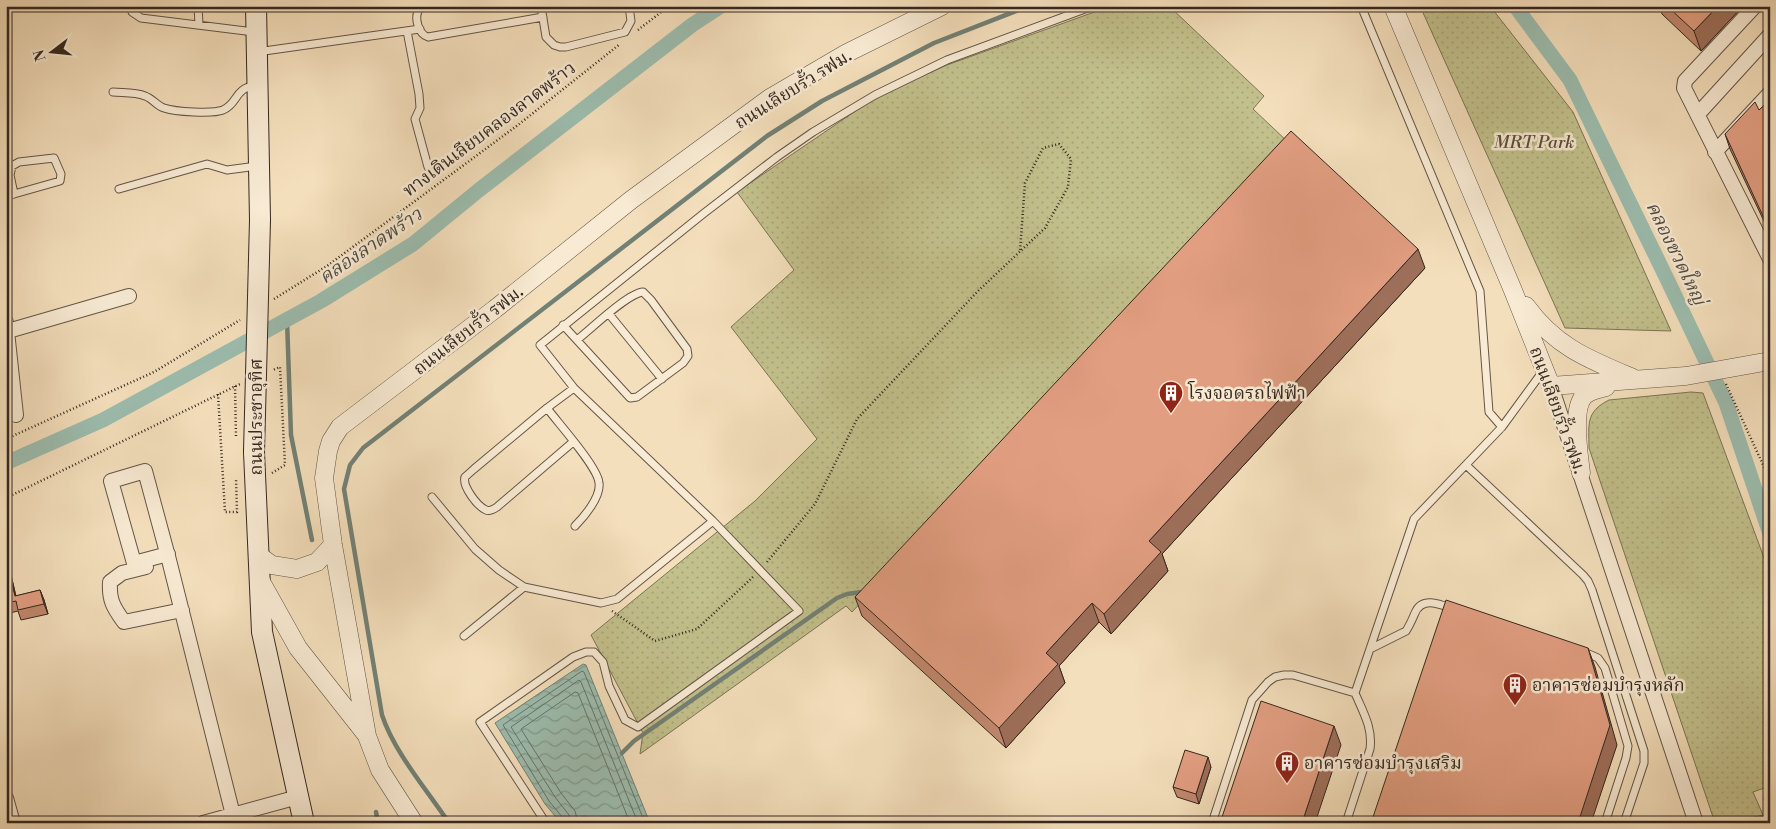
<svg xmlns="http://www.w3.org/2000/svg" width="1776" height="829" viewBox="0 0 1776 829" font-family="'Libre Bodoni','Noto Serif Thai',serif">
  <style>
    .grass { fill: url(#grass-dots); stroke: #7b7456 }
    .water { fill: url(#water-waves); stroke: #728176 }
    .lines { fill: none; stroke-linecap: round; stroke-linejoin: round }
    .shore { stroke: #687268; stroke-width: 1 }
    .stream { stroke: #728176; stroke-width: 4.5 }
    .canal { stroke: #9cbdaf; stroke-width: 15 }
    .service-casing { stroke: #645548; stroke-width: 9 }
    .minor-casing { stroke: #645548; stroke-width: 16 }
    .tertiary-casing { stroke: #645548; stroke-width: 19 }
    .secondary-casing { stroke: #342721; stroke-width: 22 }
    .path { stroke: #342721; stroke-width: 2.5; stroke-dasharray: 1 2.5; stroke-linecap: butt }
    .service { stroke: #f8ead3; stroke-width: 7 }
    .minor { stroke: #f8ead3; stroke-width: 14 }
    .tertiary { stroke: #f8ead3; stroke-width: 18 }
    .secondary { stroke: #f8ead3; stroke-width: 20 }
    .secondary-bridge-casing { stroke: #342721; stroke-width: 22; stroke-linecap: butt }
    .secondary-bridge { stroke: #f8ead3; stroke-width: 20 }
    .wall { fill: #c2886f; stroke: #342721 }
    .shaded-wall { fill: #9e6f5a; stroke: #342721 }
    .building { fill: #e29e81; stroke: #342721 }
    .labels { text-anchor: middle; stroke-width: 5; stroke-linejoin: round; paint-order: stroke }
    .street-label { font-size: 18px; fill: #342721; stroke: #f8ead3 }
    .park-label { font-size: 18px; font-style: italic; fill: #584d3c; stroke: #f8ead3 }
    .poi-label { font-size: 18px; fill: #342721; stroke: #f8ead3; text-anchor: start }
    .water-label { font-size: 19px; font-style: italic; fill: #4e4c44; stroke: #f8ead3 }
  </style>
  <defs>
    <pattern id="grass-dots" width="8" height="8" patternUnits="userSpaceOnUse" patternTransform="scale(1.25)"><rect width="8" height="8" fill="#c2c08c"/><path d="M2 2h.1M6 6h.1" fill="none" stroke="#a7a578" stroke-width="1.8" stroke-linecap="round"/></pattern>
    <pattern id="water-waves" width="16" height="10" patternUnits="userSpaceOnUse" patternTransform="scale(1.25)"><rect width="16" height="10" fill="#9cbdaf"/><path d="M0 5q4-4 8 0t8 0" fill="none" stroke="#809a8e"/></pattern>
  </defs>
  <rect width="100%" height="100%" fill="#f4dfbc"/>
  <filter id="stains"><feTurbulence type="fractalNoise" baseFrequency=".004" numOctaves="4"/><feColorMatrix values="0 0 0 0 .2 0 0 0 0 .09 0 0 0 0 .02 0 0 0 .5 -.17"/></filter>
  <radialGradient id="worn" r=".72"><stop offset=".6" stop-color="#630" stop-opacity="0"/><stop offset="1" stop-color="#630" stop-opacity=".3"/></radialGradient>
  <path class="grass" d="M1111 6H1169L1264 96 1253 109 1289 143 852 612 846 606 640 754 643 733 591 635 755 501 817 439 731 327 794 270 737 192 876 97 947 65Z
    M1420 6H1490L1573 112 1671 331 1565 328Z
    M1691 392 1703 393 1770 574V786L1753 792 1763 815 1732 823H1715L1589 448C1589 425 1585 412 1609 400Z"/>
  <path class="water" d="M583 664 586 665 650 823H561L545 804 495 723Z"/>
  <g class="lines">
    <path class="shore" d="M564 823 563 818 549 801 503 725 582 671 584 672 645 823
      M571 823 569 815 555 797 511 727 579 680 581 682 638 823
      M578 823 575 811 561 793 521 729 575 692 578 693 630 823"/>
    <path class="stream" d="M287 320 291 435 312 540
      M622 753 634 741 837 598 847 594 862 592
      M376 812 378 823
      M449 823C427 790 394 752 382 715L344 489 350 465 363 448 767 136 822 101 934 43 1029 6"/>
    <path class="canal" d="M1515 6 1570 80 1667 279 1726 403 1770 534
      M6 463 103 420 321 301 413 244 479 190 692 25 721 6"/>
    <defs>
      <path id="service" d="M131 6 132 12 141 18 254 32
        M198 6 199 25
        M428 6 419 9C414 17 418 34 428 37L543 17
        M541 6 546 37 554 45 560 47H566L625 32 631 21 629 6
        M407 31 419 94 420 108 415 119 428 167
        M257 52 420 29
        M113 92C123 93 135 92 145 96 152 98 157 106 164 108 175 112 213 114 223 110 239 103 233 89 256 85
        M119 189 207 164 227 170 257 166
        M6 196 14 194 60 181 61 174 54 158 19 162 12 166 10 175 14 194
        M609 314 662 379
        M563 325 630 398 637 397 683 363 688 356 687 349 651 300 643 292C628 293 591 329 578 339
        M547 408C558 423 598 467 599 483 601 497 584 517 575 526
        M1502 427 1543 371
        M573 442 497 507C494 509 490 512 486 510 477 506 462 486 465 477L474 469 547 408 574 388
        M1466 465 1583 575 1588 581 1592 590 1644 751V763L1624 823
        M432 497 475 549 499 570 524 587 601 603 617 599 713 521
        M464 636 524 587
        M1370 649 1406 631C1410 625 1412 620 1415 613 1422 596 1440 604 1453 609
        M1582 651 1598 658 1605 668 1628 746 1626 758 1605 823
        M1355 693 1414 519 1502 427 1489 412 1480 291 1361 6
        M1768 799 1770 802
        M546 823 480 722 573 657 586 652H594L603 662 609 686 625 720 638 727 799 611 713 521 574 388 540 345 703 214 777 157 813 132 875 95 947 60 1093 6
        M1212 823 1252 700 1268 682 1275 677 1284 675H1293L1355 693C1363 712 1373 728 1370 749L1346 823
        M1756 823 1770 818"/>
      <path id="minor" d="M1755 6 1685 81 1684 88 1770 259
        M1698 114 1770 35
        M1715 152 1770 93
        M6 322 16 415
        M8 331 129 296
        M1551 386 1696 823
        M168 554 134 563 111 481 145 471 169 560 233 815
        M146 567 122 573 110 582C109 600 113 607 124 622L182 610
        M6 798 13 823
        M203 823 298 797"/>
      <path id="tertiary" d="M1393 6 1512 288 1551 386 1686 376 1770 361
        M1526 306C1556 347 1588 359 1633 378
        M1581 473C1579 454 1571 410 1584 396 1590 390 1599 389 1606 387
        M258 555 272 565 297 569 317 562 333 545
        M260 580 298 648 365 733
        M414 823 380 770 367 736 333 545 324 478 328 451 331 441 340 427 495 309 631 200 770 98 847 53 942 6"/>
      <path id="secondary" d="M256 6 260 220
        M254 452 262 632 304 823"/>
    </defs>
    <use href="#service" class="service-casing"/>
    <use href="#minor" class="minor-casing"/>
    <use href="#tertiary" class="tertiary-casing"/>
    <use href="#secondary" class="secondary-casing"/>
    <path class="path" d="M638 30 669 6
      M274 299 327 266 518 125 620 44
      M1726 384 1770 480
      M235 386 236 437
      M218 394 225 512H237L236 478
      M6 439 154 372 240 320
      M272 473 285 465 280 367 273 370
      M6 498 240 384
      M767 562 815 504 857 419 978 291 1045 228 1068 187 1071 159 1059 144 1043 148 1025 183 1020 251
      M612 611 655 641 697 629 753 577"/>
    <use href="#service" class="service"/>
    <use href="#minor" class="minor"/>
    <use href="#tertiary" class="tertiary"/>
    <use href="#secondary" class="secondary"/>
    <defs>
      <path id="secondary-bridge" d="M254 452 260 220"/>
    </defs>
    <use href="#secondary-bridge" class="secondary-bridge-casing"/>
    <use href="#secondary-bridge" class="secondary-bridge"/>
  </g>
  <path class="wall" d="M40 6H55L40 8Z
    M1659 6H1743L1701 51 1662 14Z
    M1770 100V234L1730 149 1725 134 1759 110Z
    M1425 268 1162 554 1168 571 1111 634 1099 622 1059 666 1065 683 1006 748 862 616 855 597Z
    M7 565 11 575 16 596 40 590 44 600 48 614 21 620 18 611 6 614V566Z
    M1211 767 1199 804 1177 797 1173 787Z"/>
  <path class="shaded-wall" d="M1718 6H1743L1701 51 1694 31Z
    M1418 249 1425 268 1162 554 1168 571 1111 634 1104 614 1149 541Z
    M7 565 11 575 18 606 15 596Z
    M40 590 44 600 48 614 44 604Z
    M1092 603 1099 622 1059 666 1065 683 1006 748 999 728 1046 653Z
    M1588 648 1595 667 1617 745 1591 823H1578Z
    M1334 726 1341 745 1315 823H1302Z
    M1208 757 1211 767 1199 804 1196 794Z"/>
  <path class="building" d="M1667 6H1718L1694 31Z
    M1770 100V231L1725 134 1755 102 1759 110Z
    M1291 131 1418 249 1149 541 1161 552 1104 614 1092 603 1046 653 1058 664 999 728 855 597Z
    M7 565 15 596 40 590 44 604 18 610 16 601 6 603V566Z
    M1446 600 1588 648 1610 725 1578 823H1371Z
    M1261 701 1334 726 1302 823H1220Z
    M1185 750 1208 757 1196 794 1173 787Z"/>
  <defs>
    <symbol id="building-pin" viewBox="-11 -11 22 30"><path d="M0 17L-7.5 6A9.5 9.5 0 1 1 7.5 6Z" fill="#8f2418" stroke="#f8ead3"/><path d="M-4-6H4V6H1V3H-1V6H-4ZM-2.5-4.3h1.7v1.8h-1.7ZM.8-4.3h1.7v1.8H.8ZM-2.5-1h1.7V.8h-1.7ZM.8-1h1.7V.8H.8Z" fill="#fff"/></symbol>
  </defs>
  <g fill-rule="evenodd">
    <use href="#building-pin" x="1157" y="379" width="28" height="38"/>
    <use href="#building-pin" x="1501" y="671" width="28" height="38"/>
    <use href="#building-pin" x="1273" y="749" width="28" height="38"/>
  </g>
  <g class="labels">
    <g class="street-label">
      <text transform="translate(793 89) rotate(-32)" y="6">ถนนเลียบรั้ว รฟม.</text>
      <text transform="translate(489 129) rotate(-37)" y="6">ทางเดินเลียบคลองลาดพร้าว</text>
      <text transform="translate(468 330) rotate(-38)" y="6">ถนนเลียบรั้ว รฟม.</text>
      <text transform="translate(1558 410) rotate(70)" y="6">ถนนเลียบรั้ว รฟม.</text>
      <text transform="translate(256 417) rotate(-90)" y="6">ถนนประชาอุทิศ</text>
    </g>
    <g class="park-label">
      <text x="1534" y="148">MRT Park</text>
    </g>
    <g class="poi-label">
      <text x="1188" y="399">โรงจอดรถไฟฟ้า</text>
      <text x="1532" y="691">อาคารซ่อมบำรุงหลัก</text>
      <text x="1304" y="769">อาคารซ่อมบำรุงเสริม</text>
    </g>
    <g class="water-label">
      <text transform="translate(370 245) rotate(-34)" y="7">คลองลาดพร้าว</text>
      <text transform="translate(1677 253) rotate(64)" y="7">คลองชวดใหญ่</text>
    </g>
  </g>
  <rect width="1776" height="829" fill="none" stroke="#f4dfbc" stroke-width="25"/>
  <rect x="8" y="8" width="1761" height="814" fill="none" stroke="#342721" stroke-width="2.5"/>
  <rect x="12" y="12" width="1751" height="804" fill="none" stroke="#342721"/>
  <g transform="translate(52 52) rotate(254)" stroke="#f8ead3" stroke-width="4" paint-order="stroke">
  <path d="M0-4L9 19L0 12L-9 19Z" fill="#342721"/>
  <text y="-8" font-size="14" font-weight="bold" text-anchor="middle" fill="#342721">N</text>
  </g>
  <rect width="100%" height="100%" filter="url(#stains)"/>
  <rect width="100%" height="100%" fill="url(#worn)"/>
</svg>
